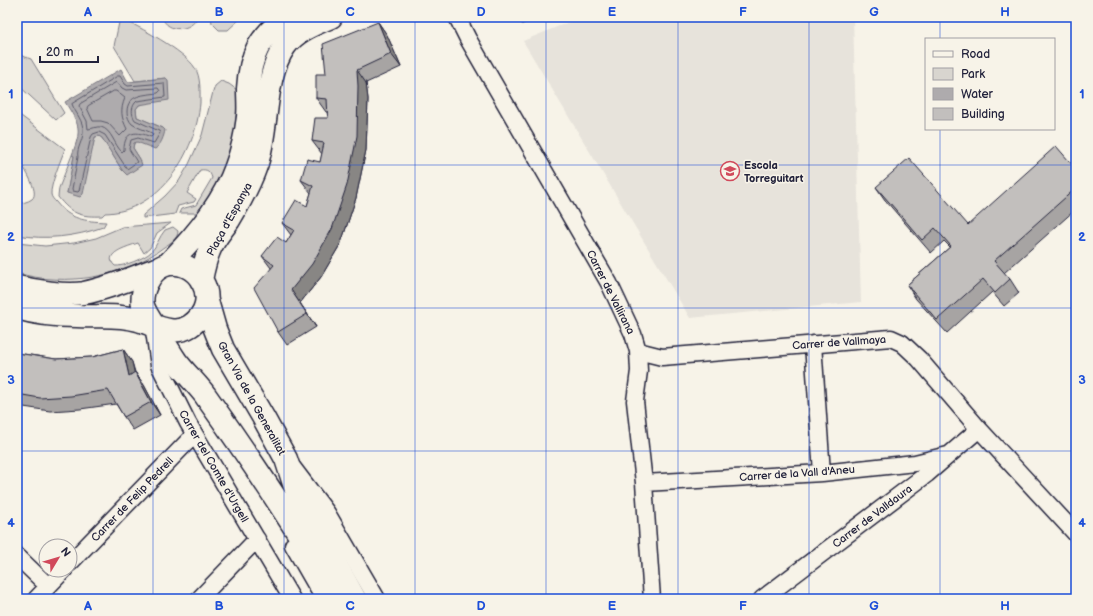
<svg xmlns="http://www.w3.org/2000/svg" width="1093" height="616" viewBox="0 0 1093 616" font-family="'Balsamiq Sans',sans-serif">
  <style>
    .built { fill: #e7e3db }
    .green { fill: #d8d5cf; stroke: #7d7c85 }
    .water { fill: #aeabad; stroke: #76747f }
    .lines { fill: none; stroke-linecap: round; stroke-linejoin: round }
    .shore { stroke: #5a5969; stroke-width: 1 }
    .street-casing { stroke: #22223b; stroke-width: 19 }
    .secondary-casing { stroke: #22223b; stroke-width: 25 }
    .street { stroke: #f7f3e8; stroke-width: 16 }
    .secondary { stroke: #f7f3e8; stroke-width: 22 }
    .wall { fill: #a7a4a3; stroke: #22223b }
    .shaded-wall { fill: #888684; stroke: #22223b }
    .building { fill: #c2bfbd; stroke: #22223b }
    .grid { fill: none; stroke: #1d4ed8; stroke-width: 1; stroke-opacity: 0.55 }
    .labels { text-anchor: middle; stroke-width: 3; stroke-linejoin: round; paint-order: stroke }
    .poi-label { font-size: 11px; font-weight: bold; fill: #22223b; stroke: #f7f3e8; text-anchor: start }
    .street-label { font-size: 11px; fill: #22223b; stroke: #f7f3e8 }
    .neatline { fill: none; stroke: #1d4ed8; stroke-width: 1.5 }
    .grid-label { font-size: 13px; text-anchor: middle; font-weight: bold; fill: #1d4ed8 }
  </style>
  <rect width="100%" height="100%" fill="#f7f3e8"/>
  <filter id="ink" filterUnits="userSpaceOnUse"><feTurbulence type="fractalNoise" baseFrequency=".025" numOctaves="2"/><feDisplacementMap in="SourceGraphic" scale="8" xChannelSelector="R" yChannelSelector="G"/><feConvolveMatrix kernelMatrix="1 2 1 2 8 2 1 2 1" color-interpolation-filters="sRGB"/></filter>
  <g filter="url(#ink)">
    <path class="built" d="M581 17H853L861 302 690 318 523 41Z"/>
    <path class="green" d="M162 17H198C191 31 168 34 162 17Z
      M211 17H242L228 30H219L212 23Z
      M120 18C138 26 185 51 195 68 201 77 200 92 200 103 196 153 159 212 105 213L102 216C81 217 71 214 58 197L59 188 72 155 74 156 67 193 91 152 95 137 99 136 102 138 122 170 140 159 133 148 134 143 137 141 140 142 163 128 137 117 136 109 139 105 142 104 166 78 135 81 114 46Z
      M20 55 31 59 64 113 56 120 17 84V56Z
      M221 81 229 84 237 90C237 120 234 151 220 178 215 190 207 201 200 213H179L181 209 196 205 212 178C210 171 207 169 200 170L187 193 196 199 194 202 178 206 175 214 143 218V215L165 196 179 181 189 164 202 135 213 92 215 86Z
      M17 113 65 149C61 159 50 186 51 194 51 197 54 200 56 202 70 220 85 221 106 222L103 227C75 237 46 240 17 235V204C22 203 28 202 32 199 41 192 21 164 18 157 15 152 17 121 17 113Z
      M171 223 157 233 150 248 144 253 138 243C130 246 101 253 115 266 123 267 145 258 151 252 157 246 159 237 165 230L173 227 178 231C178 239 170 243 164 247 124 278 65 287 17 273V243L45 246 74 243 96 238 122 227Z"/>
    <path class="water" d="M121 69 128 82 166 78 168 80 169 100 139 105 136 109 137 117 163 128 165 130C164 136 161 145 155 149L137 142 134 143 133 148 140 159 142 165 127 175 122 170 102 138 99 136 95 137 83 194 80 197 67 193 74 156 72 155C82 128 80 126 65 102Z"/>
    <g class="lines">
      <path class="shore" d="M118 76H120L125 84 128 86 164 83 165 97 137 101C131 106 131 114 135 120L159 131 160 133 154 143 138 138 131 140 129 149 137 162 127 169 105 135 99 132 93 134 91 137 79 191 78 192 73 191 72 189 78 157C76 149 83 141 83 132 84 121 75 113 72 104Z
        M117 82 122 88 126 90 158 88 160 91 158 93C145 95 127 94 127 112 127 116 129 121 132 124 137 128 146 130 152 133L153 135 151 137C137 131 124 130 124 150L122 152C114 145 112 130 101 127 97 126 92 129 88 129L87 121 79 106 80 104Z
        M114 91H116L125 98C120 110 121 117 127 129L120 136 108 123 101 121H93L87 108 88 106Z"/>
      <defs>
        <path id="street" d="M457 17 468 39 609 283 633 334 638 351 639 371 635 401 644 483 652 599
          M154 331 159 365 188 423 292 599
          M813 344 822 473
          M638 351 662 357 891 338 902 343 919 359 979 429 1076 534
          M293 468 327 513 377 599
          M644 483 822 473 915 463 948 455
          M293 545 324 599
          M17 556 48 586
          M70 563 194 435
          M36 599 64 570
          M199 599 257 539
          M762 599 927 474 979 429"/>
        <path id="secondary" d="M168 264C196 236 223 204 236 167 242 151 246 134 248 117 249 108 248 98 248 89 250 55 259 37 287 17
          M201 280C203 270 205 260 209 251 213 240 222 230 229 220 240 202 250 183 257 163 269 126 263 77 285 46 296 31 314 24 331 17
          M17 287C35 291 66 296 84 293 109 288 133 278 156 269
          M207 301 215 329 223 349 263 417 286 459 298 496 355 599
          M17 308C37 314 57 316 77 316 98 317 118 314 138 320 155 325 173 337 190 326 227 301 195 253 163 266 150 271 140 292 143 306 146 315 153 324 158 332 164 342 170 352 176 361 185 373 196 383 205 395 252 461 297 528 338 599"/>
      </defs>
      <use href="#street" class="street-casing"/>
      <use href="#secondary" class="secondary-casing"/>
      <use href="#street" class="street"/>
      <use href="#secondary" class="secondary"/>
    </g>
    <path class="wall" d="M517 17H539L522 24Z
      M378 22 387 35 401 67 366 83 368 99 366 150 356 198 341 243 321 277 300 303 316 327 287 345 278 332 271 268 262 256 286 243 291 235 282 223 307 206 311 193 301 180 320 162 322 154 312 141 328 118 327 112H326L316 98 326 74Z
      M1076 169V209L1004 273 1010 279 1019 293 1004 306 992 292 947 333 916 299 907 285 950 247 944 241 931 253 885 200 876 187 968 225Z
      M123 349 132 362 135 372 144 385 160 415 133 430 124 417 116 404 80 409 50 411 17 406V353L56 359 92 357Z"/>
    <path class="shaded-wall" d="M378 22 387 35 401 67 391 54Z
      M357 70 366 83 368 99 366 150 356 198 341 243 321 277 300 303 316 327 291 290Z
      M123 349 132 362 138 389 129 376Z
      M135 372 144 385 160 415 151 402Z"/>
    <path class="building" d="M378 22 391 54 357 70 358 86 357 136 347 185 332 229 312 264 291 290 307 314 278 332 254 288 274 265 262 256 277 237 286 243 294 230 282 223 296 200 307 206 313 186 301 180 307 159 320 162 324 143 312 141 315 118H328L327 99 316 98V74H326L323 44Z
      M1056 146 1076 169V188L994 261 1010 279 995 293 983 279 937 320 907 285 951 246 935 228 922 240 876 187 909 158 968 225Z
      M123 349 129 376 135 372 151 402 124 417 108 390 71 396 40 398 17 394V353L56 359 92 357Z"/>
  </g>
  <path class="grid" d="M153 17V599M284 17V599M415 17V599M546 17V599M678 17V599M809 17V599M940 17V39M940 129V599M17 165H1076M17 308H1076M17 451H1076"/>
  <defs>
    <symbol id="school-ring" viewBox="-11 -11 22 22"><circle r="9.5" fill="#f7f3e8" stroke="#d1495b" stroke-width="1.5"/><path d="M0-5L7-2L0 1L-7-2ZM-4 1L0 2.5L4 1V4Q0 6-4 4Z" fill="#d1495b"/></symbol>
  </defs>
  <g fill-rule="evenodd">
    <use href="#school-ring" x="719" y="160" width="22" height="22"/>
  </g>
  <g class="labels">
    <g class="poi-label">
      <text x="744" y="169">Escola<tspan x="744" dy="13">Torreguitart</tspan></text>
    </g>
    <g class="street-label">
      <text transform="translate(229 219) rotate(-61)" y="4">Plaça d'Espanya</text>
      <text transform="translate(611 292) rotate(63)" y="4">Carrer de Vallirana</text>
      <text transform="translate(839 342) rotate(-4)" y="4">Carrer de Vallmaya</text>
      <text transform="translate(252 398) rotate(61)" y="4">Gran Via de la Generalitat</text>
      <text transform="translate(214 466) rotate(60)" y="4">Carrer del Comte d'Urgell</text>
      <text transform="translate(797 473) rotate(-4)" y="4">Carrer de la Vall d'Aneu</text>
      <text transform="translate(132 499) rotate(-46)" y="4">Carrer de Felip Pedrell</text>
      <text transform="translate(872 516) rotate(-37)" y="4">Carrer de Valldaura</text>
    </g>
  </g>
  <rect width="1093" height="616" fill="none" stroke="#f7f3e8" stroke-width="44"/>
  <rect x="925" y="38" width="130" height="92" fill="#f7f3e8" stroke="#a29fa3"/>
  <rect x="933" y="51" width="20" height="6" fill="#f7f3e8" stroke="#a29fa3"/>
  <text x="961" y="58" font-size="12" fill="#22223b">Road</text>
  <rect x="933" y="68" width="20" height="12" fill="#d8d5cf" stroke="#a29fa3"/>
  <text x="961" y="78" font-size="12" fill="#22223b">Park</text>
  <rect x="933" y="88" width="20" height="12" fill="#aeabad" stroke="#a29fa3"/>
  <text x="961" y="98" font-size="12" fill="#22223b">Water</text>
  <rect x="933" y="108" width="20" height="12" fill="#c2bfbd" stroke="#a29fa3"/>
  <text x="961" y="118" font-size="12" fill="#22223b">Building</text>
  <g transform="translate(58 558) rotate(52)"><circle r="19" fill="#f7f3e8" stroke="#a29fa3"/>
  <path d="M0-3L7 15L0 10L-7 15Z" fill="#d1495b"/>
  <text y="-6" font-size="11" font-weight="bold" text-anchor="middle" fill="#22223b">N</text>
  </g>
  <path d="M40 56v6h58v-6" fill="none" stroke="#22223b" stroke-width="2"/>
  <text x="46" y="56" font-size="12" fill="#22223b" stroke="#f7f3e8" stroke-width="3" paint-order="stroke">20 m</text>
  <rect x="22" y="22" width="1049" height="572" class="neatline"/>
  <g class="grid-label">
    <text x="88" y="16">A</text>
    <text x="219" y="16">B</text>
    <text x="350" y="16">C</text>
    <text x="481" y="16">D</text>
    <text x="612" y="16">E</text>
    <text x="743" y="16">F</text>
    <text x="874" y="16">G</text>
    <text x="1005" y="16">H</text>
    <text x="11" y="98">1</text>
    <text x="1082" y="98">1</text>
    <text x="11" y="241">2</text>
    <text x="1082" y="241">2</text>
    <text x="11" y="384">3</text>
    <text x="1082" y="384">3</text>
    <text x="11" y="527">4</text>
    <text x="1082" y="527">4</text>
    <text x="88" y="610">A</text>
    <text x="219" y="610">B</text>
    <text x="350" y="610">C</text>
    <text x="481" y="610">D</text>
    <text x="612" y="610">E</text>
    <text x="743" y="610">F</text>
    <text x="874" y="610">G</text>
    <text x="1005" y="610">H</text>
  </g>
</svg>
